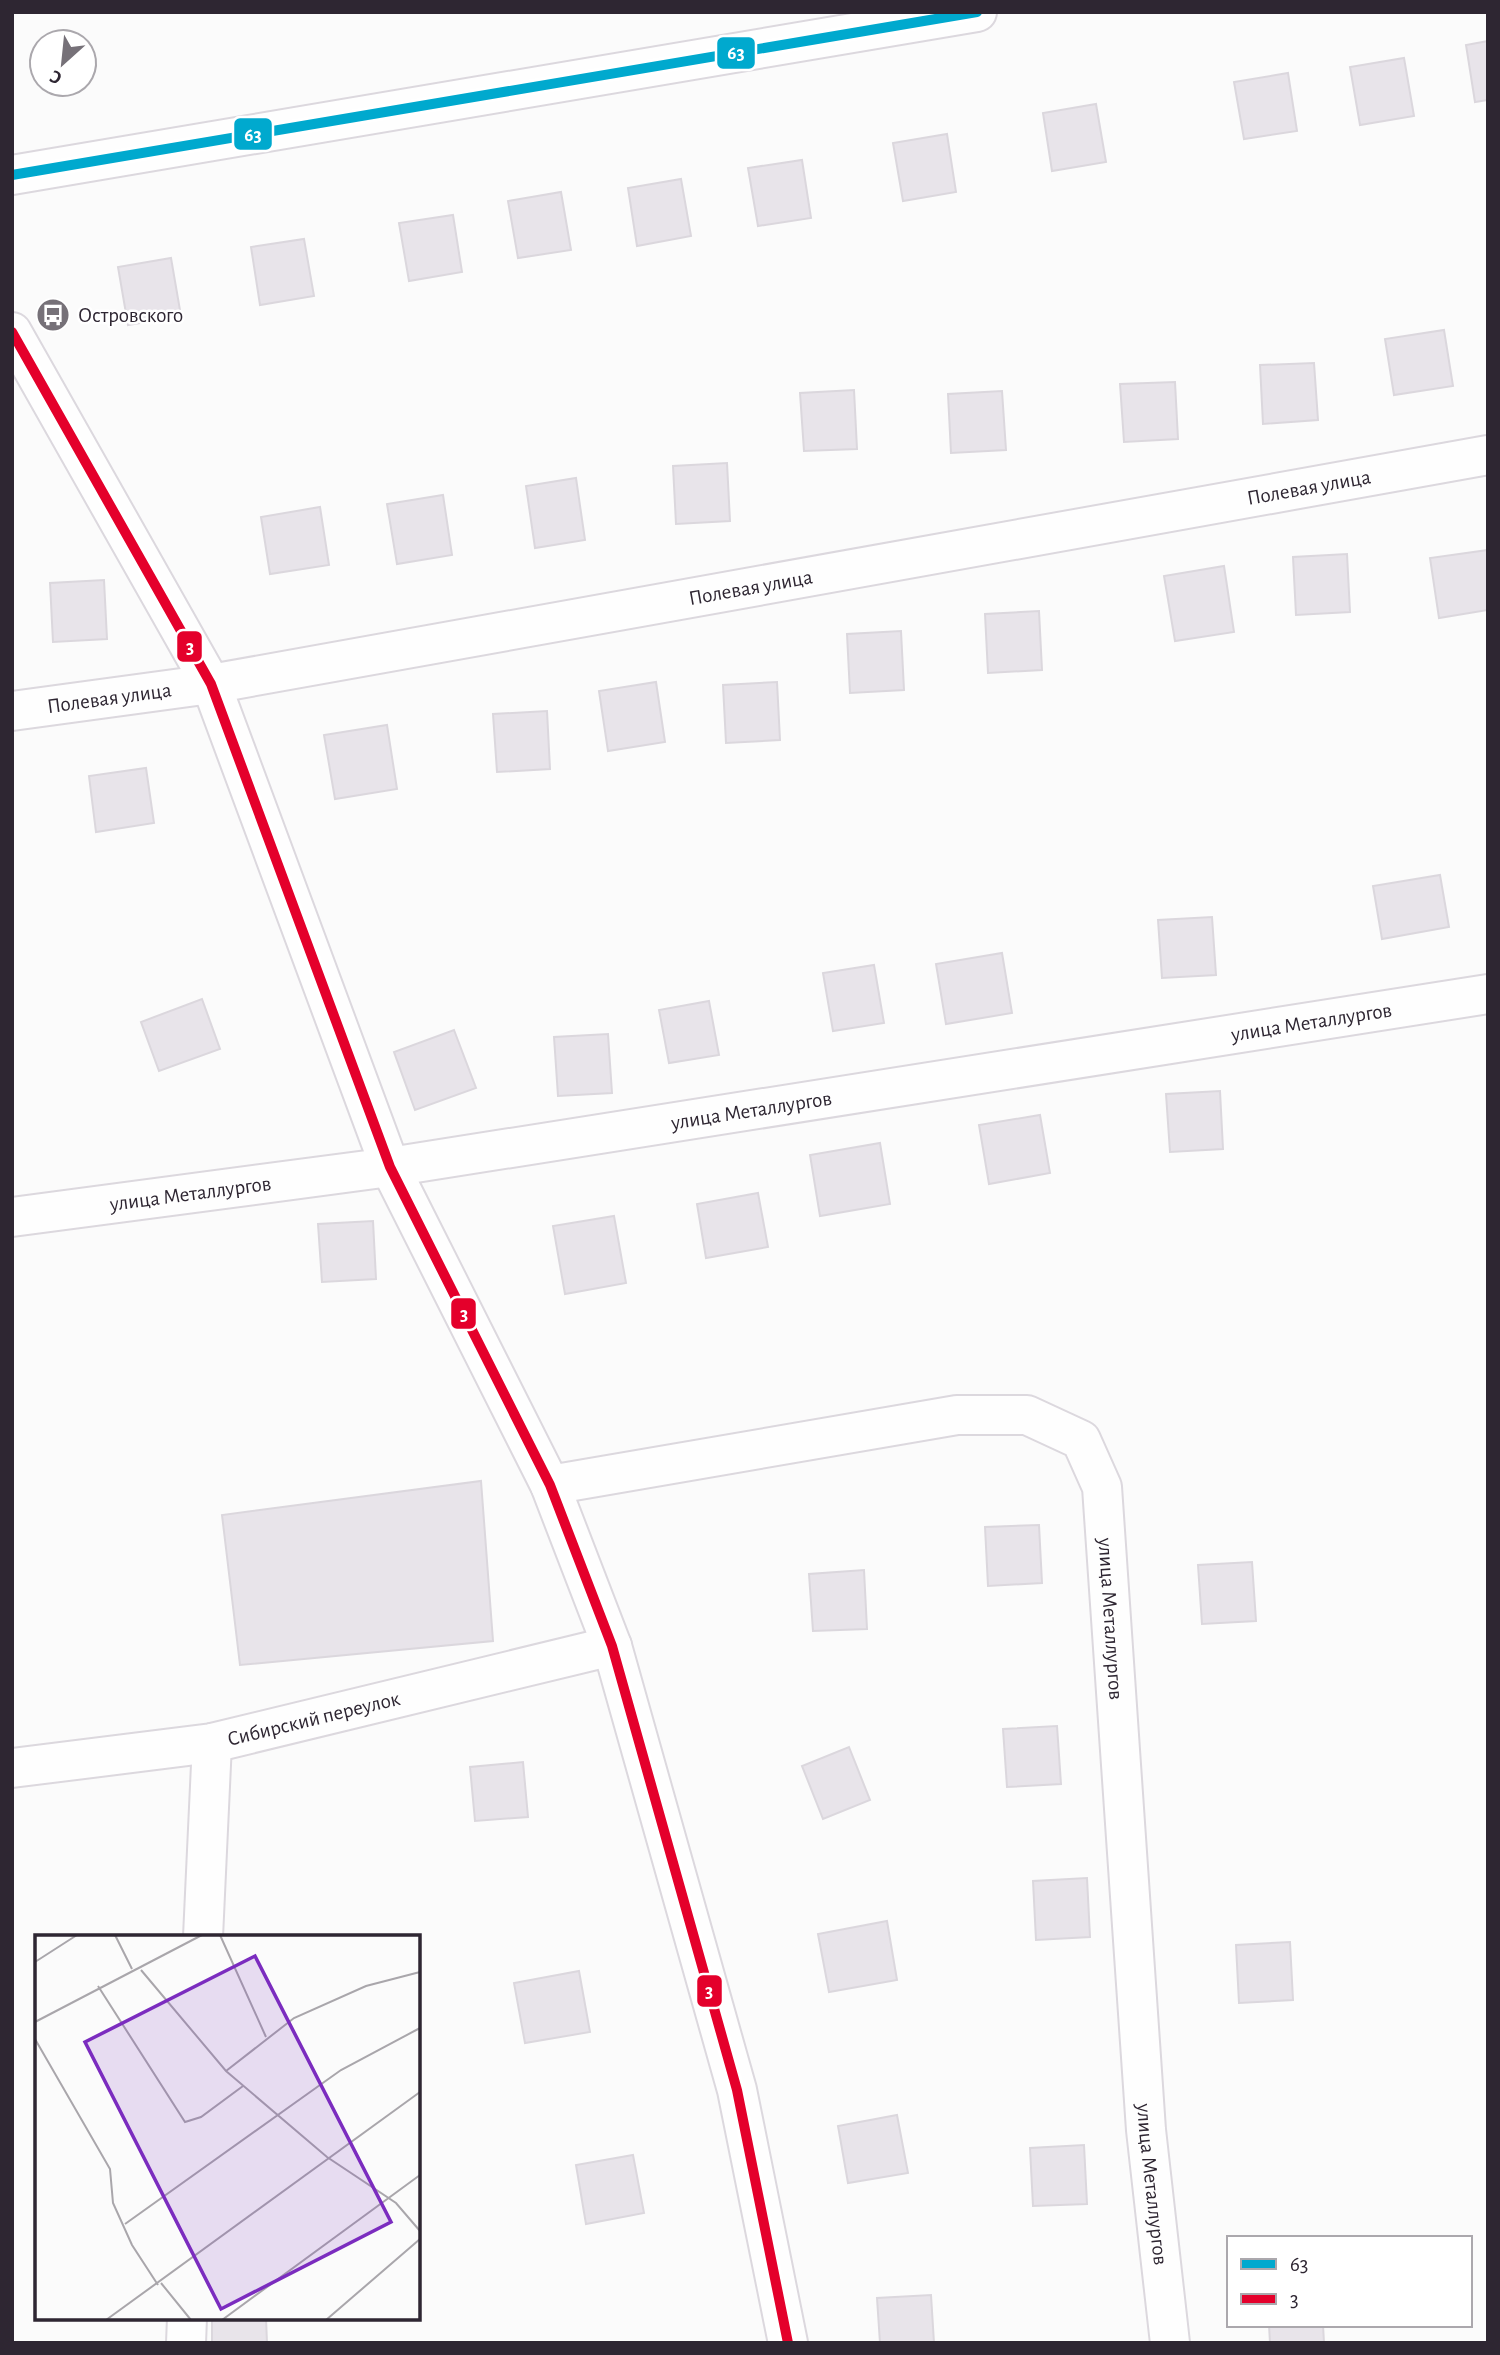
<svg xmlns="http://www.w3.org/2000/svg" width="1500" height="2355" viewBox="0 0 1500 2355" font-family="'Alegreya Sans',sans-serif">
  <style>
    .building { fill: #e8e4ea; stroke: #dbd7dd; stroke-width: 2 }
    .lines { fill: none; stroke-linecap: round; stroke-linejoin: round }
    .minor-casing { stroke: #dcd8de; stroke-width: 42 }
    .minor { stroke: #fefefe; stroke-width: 38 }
    .bus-1-casing { stroke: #fff; stroke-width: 16 }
    .bus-2-casing { stroke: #fff; stroke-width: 16 }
    .bus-1 { stroke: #00a9ce; stroke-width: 10 }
    .bus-2 { stroke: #e4002b; stroke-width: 10 }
    .labels { text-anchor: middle; stroke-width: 5; stroke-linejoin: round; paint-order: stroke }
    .poi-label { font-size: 21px; fill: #2e2632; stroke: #fff; text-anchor: start }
    .street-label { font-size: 21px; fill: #2e2632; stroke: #fff }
    .inset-road { fill: none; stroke: #a9a6ab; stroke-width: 2 }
    .view { fill: #7b2cbf; fill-opacity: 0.15; stroke: #7b2cbf; stroke-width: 3.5 }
    .inset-edge { fill: none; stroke: #2e2632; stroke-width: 3.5 }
    .line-badge { stroke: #fff; stroke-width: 2.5 }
    .badge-label { font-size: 19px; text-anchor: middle; font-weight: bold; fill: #fff }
  </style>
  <rect width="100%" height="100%" fill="#fbfbfb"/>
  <path class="building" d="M1488 41V100L1475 102 1466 45Z
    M1404 58 1414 116 1360 125 1350 67Z
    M1288 73 1297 131 1244 139 1234 82Z
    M1096 104 1106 162 1052 171 1043 113Z
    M947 134 956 192 903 201 893 143Z
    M802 160 811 218 758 226 748 168Z
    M681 179 691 236 637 246 628 188Z
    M561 192 571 250 518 258 508 201Z
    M453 215 462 272 409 281 399 223Z
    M304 239 314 296 260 305 251 247Z
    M171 258 181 316 128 325 118 267Z
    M1444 330 1453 386 1394 395 1385 339Z
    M1314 363 1318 420 1263 424 1260 365Z
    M1175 382 1178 439 1124 442 1120 384Z
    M854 390 857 449 804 451 800 393Z
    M1002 391 1006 450 951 453 948 394Z
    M727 463 730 521 676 524 673 466Z
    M576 478 585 540 535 548 526 486Z
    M443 495 452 555 397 564 387 504Z
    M320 507 329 565 270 574 261 517Z
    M1488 550V610L1439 618 1430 558Z
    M1347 554 1350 612 1296 615 1293 557Z
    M1224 566 1234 632 1175 641 1164 576Z
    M104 580 107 639 53 642 50 583Z
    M1039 611 1042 670 988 673 985 614Z
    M901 631 904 690 850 693 847 634Z
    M656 682 665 742 608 751 599 691Z
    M777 682 780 740 726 743 723 685Z
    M547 711 550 769 497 772 493 714Z
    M387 725 397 789 335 799 324 735Z
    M146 768 154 823 96 832 89 776Z
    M1440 875 1449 927 1382 939 1373 886Z
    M1212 917 1216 975 1162 978 1158 920Z
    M1002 953 1012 1013 946 1024 936 964Z
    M874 965 884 1023 833 1031 823 973Z
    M202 999 220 1049 159 1071 141 1022Z
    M709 1001 719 1055 669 1063 659 1010Z
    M454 1030 476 1088 415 1110 394 1052Z
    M608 1034 612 1093 558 1096 554 1037Z
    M1220 1091 1223 1149 1170 1152 1166 1094Z
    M1040 1115 1050 1173 989 1184 979 1125Z
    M880 1143 890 1204 820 1216 810 1155Z
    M758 1193 768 1247 706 1258 697 1204Z
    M614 1216 626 1283 565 1294 553 1226Z
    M373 1221 376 1279 322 1282 318 1224Z
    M481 1481 493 1641 240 1665 222 1515Z
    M1039 1525 1042 1583 988 1586 985 1527Z
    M1252 1562 1256 1621 1202 1624 1198 1565Z
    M864 1570 867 1629 813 1631 809 1574Z
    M1057 1726 1061 1784 1007 1787 1003 1729Z
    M849 1747 870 1800 823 1819 802 1766Z
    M523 1762 528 1817 475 1821 470 1767Z
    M1087 1878 1090 1937 1036 1940 1033 1881Z
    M887 1921 897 1980 829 1992 818 1934Z
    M1290 1942 1293 2000 1239 2003 1236 1945Z
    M579 1971 590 2032 525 2043 514 1983Z
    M897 2115 908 2173 848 2183 838 2126Z
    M1084 2145 1087 2204 1033 2206 1030 2148Z
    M633 2155 644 2213 586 2224 576 2165Z
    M931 2295 934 2343H880L877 2298Z
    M212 2318H266L267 2343H212Z
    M1269 2325H1323L1324 2343H1270Z"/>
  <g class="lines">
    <defs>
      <g id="minor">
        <path d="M12 175 977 12"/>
        <path d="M12 332 211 684 390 1167 550 1485 612 1646 737 2090 788 2343"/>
        <path id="s1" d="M12 711 211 684 1488 455"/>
        <path id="s2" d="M12 1217 390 1167 1488 994"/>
        <path id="s3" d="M550 1485 957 1415H1027L1081 1440 1102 1487 1146 2130 1170 2343"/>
        <path id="s4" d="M12 1768 212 1743 612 1646"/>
        <path d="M203 1937 212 1743"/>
        <path d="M186 2343 187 2318"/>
      </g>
    </defs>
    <use href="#minor" class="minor-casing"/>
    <use href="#minor" class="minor"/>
    <defs>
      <path id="bus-1" d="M12 175 977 12"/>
      <path id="bus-2" d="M12 332 211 684 390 1167 550 1485 612 1646 737 2090 788 2343"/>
    </defs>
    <use href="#bus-1" class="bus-1-casing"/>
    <use href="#bus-2" class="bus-2-casing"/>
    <use href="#bus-1" class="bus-1"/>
    <use href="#bus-2" class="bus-2"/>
  </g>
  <defs>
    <symbol id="bus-disc" viewBox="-11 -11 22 22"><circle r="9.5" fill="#767178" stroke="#fff"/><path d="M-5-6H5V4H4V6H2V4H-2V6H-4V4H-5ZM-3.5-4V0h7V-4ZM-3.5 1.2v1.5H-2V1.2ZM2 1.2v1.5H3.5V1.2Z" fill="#fff"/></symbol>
  </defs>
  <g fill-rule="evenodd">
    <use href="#bus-disc" x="34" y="296" width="38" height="38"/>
  </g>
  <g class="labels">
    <g class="poi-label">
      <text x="78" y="322">Островского</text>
    </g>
    <g class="street-label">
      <text dy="7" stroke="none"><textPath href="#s1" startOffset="1316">Полевая улица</textPath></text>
      <text dy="7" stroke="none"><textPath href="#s1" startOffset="749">Полевая улица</textPath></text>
      <text dy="7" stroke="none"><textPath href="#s1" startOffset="98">Полевая улица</textPath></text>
      <text dy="7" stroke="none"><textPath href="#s2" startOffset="1314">улица Металлургов</textPath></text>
      <text dy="7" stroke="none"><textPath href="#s2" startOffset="747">улица Металлургов</textPath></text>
      <text dy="7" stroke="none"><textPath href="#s2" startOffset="180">улица Металлургов</textPath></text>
      <text dy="7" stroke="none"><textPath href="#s3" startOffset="726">улица Металлургов</textPath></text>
      <text dy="7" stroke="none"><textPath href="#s4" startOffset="306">Сибирский переулок</textPath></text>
      <text dy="7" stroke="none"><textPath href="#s3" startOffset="1293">улица Металлургов</textPath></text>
    </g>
  </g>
  <g transform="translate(35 1935)">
    <rect width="385" height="385" fill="#fbfbfb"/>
    <path class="inset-road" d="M80 0 97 34M185 0 231 102M0 27 42 0M106 35 191 136 292 222 361 268 385 296M63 51 150 187 166 182 208 151M0 87 167 0M0 104 75 234 78 268 97 310 123 350M191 136 259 83 331 51 385 37M90 289 306 135 385 93M126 348 156 385M71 385 385 157M187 385 385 240M291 385 385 304"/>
    <path class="view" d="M220 21 356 287 186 374 50 107Z"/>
    <rect width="385" height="385" class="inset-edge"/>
  </g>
  <g class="line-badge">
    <rect x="716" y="36" width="40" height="34" rx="7" fill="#00a9ce"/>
    <rect x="233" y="117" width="40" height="34" rx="7" fill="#00a9ce"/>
    <rect x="176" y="630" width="27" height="33" rx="7" fill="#e4002b"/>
    <rect x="450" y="1297" width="27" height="33" rx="7" fill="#e4002b"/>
    <rect x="696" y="1974" width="27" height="34" rx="7" fill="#e4002b"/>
  </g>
  <g class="badge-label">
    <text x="736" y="59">63</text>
    <text x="253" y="141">63</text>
    <text x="190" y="653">3</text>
    <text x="464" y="1320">3</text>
    <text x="709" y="1997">3</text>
  </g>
  <rect width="1500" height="2355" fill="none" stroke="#2e2632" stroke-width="28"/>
  <rect x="1227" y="2236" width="245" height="91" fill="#ffffff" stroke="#aba8ad" stroke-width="2"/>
  <rect x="1241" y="2259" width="35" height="10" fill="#00a9ce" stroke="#aba8ad" stroke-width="2"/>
  <text x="1290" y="2271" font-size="21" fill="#2e2632">63</text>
  <rect x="1241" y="2294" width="35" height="10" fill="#e4002b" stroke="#aba8ad" stroke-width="2"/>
  <text x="1290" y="2306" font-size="21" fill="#2e2632">3</text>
  <g transform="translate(63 63) rotate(207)"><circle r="33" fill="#ffffff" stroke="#aba8ad" stroke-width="2"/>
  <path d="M0-5L12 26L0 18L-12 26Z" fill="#767178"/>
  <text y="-10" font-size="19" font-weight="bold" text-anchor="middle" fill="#2e2632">С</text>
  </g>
</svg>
